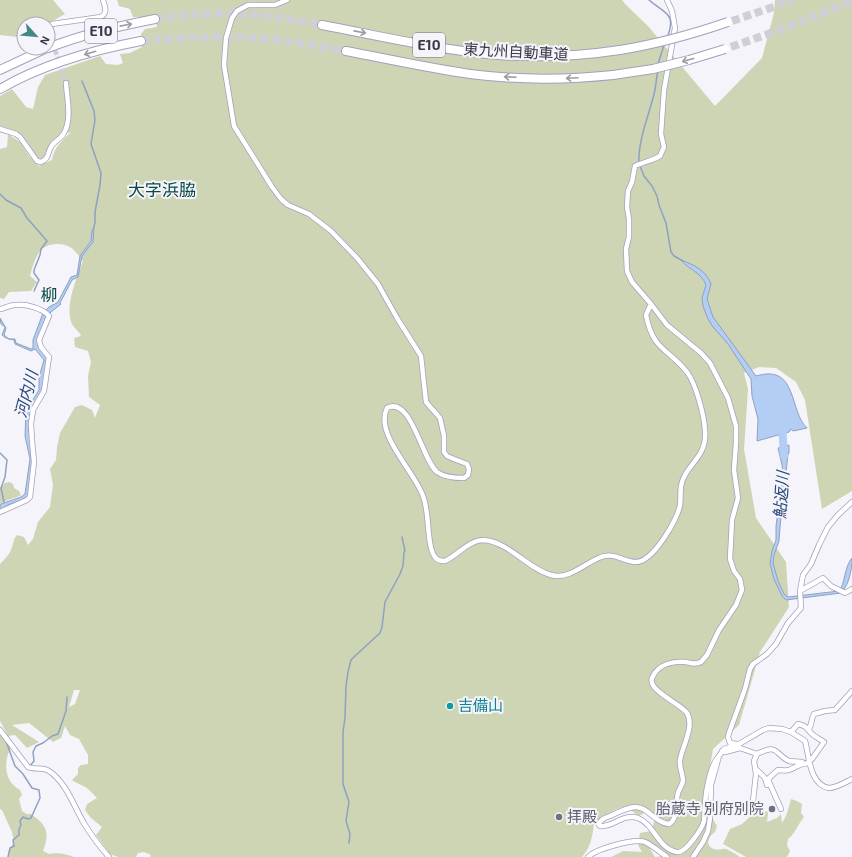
<svg xmlns="http://www.w3.org/2000/svg" width="852" height="857" viewBox="0 0 852 857" font-family="'Exo 2','Noto Sans JP',sans-serif">
  <style>
    .green { fill: #cdd5b4; fill-rule: evenodd }
    .water { fill: #b3cdf4; stroke: #8fa1c0 }
    .lines { fill: none; stroke-linecap: round; stroke-linejoin: round }
    .stream { stroke: #8fa1c0; stroke-width: 1.5 }
    .river { stroke: #b3cdf4; stroke-width: 8 }
    .minor-tunnel { stroke: #d0cfd7; stroke-width: 4.5; stroke-dasharray: 4.5 2; stroke-linecap: butt }
    .motorway-tunnel { stroke: #d0cfd7; stroke-width: 8; stroke-dasharray: 8 4; stroke-linecap: butt }
    .minor-casing { stroke: #a49fbf; stroke-width: 6 }
    .motorway-casing { stroke: #a49fbf; stroke-width: 10 }
    .minor { stroke: #fff; stroke-width: 4.5 }
    .motorway { stroke: #fff; stroke-width: 8 }
    .motorway-bridge-casing { stroke: #a49fbf; stroke-width: 10; stroke-linecap: butt }
    .motorway-bridge { stroke: #fff; stroke-width: 8 }
    .oneway { stroke: #9d9ca3 }
    .culture-dot { fill: #0f9aa8; stroke: #f5f4fb; stroke-width: 1.5 }
    .worship-dot { fill: #6b7280; stroke: #f5f4fb; stroke-width: 1.5 }
    .labels { text-anchor: middle; stroke-width: 4; stroke-linejoin: round; paint-order: stroke }
    .shield { fill: #f5f4fb; stroke: #73717d; stroke-width: 1 }
    .shield-label { font-size: 14px; font-weight: bold; fill: #3b3947 }
    .street-label { font-size: 15px; fill: #3b3947; stroke: #f5f4fb }
    .culture-label { font-size: 15px; fill: #0d838f; stroke: #f5f4fb; text-anchor: start }
    .worship-label { font-size: 15px; fill: #5b616d; stroke: #f5f4fb; text-anchor: end }
    .water-label { font-size: 16px; font-style: italic; fill: #274878; stroke: #f5f4fb }
    .quarter-label { font-size: 17px; fill: #094946; stroke: #f5f4fb }
  </style>
  <rect width="100%" height="100%" fill="#f5f4fb"/>
  <path class="green" d="M0 0H53L65 14 51 22 48 26V24H24V45L18 37 0 35Z
    M117 0H622L626 5 648 26 715 106 762 58 774 13 775 0H852V491L822 509 805 400 796 382 776 368 759 367 744 373 748 389 744 449 756 518 786 562 789 607 760 652 739 725 713 749 706 790 709 793 711 816 717 826 715 832C709 836 704 845 714 849 718 851 722 848 726 849 731 851 736 854 740 857H656L662 856 654 846 650 849 655 857H611L623 851 642 852 638 845 640 833 651 831C655 822 657 811 646 808L643 814 638 816 632 811 630 805C617 808 603 814 594 824 592 838 591 846 582 857H150L151 855 144 852 138 853 136 857H118L110 854 96 835 102 827 91 818 85 810 87 804 97 798C92 793 88 787 81 785 78 783 76 783 72 780L78 774V768L81 765 88 764V755L79 739 70 735 65 726 61 738 53 742 29 723 12 725 39 742 27 748 15 735 8 736 0 721V564C5 559 10 554 12 547 14 541 13 540 17 535L24 537 28 545 33 539 38 522 50 507 53 485 50 469 56 460 57 447 60 433 75 407 82 405 92 410 95 418 100 405 89 397 88 376 91 362 88 351 75 347 74 338 81 336C79 331 74 328 72 324 64 306 77 278 83 261 79 256 75 250 70 247 62 242 47 243 41 250 35 257 32 268 30 276L37 282 31 291 9 292 4 299 0 298V149L7 147 8 134 20 142 29 156 39 166 52 160C54 147 62 141 71 132 51 136 53 143 44 158L38 159C35 156 34 152 31 148 24 135 14 130 0 126V96L12 89 26 107 33 109 38 87 45 75 100 56 106 64 118 65 123 63 120 54 130 53 142 47 141 34 145 29 157 27 155 17H133L130 9 119 6ZM74 690H80L75 704 69 707Z
    M9 482 13 484 14 488 19 491 21 495C14 499 7 499 0 504V488L5 483Z
    M0 732 8 742 10 749C3 764 5 782 20 790L22 795 19 799 22 811 27 814H31C47 825 50 833 43 851L49 854C57 852 66 854 74 857H9L10 849 14 842 12 832 2 810 0 809Z
    M791 799 797 801 802 804 801 813 804 817C798 824 795 834 788 839L787 845 790 851 787 857H746L723 844 730 829 742 824 755 812 767 811 768 814 767 822 777 818 781 814 782 823C788 814 788 809 791 799Z"/>
  <path class="water" d="M94 227 93 242 82 256 78 277 72 280 60 303 61 304 46 316 38 341V346L45 354 47 358 42 391 29 428 32 459 29 495C21 504 4 501 0 514V506L1 504 21 497 25 494 30 459 25 436 26 412 28 407 39 390V377L44 360 35 349 31 351 15 344 14 340C9 339 6 339 2 335L5 327 1 324 0 318 6 328 4 335 9 339H15L16 343 31 349 33 348V340L43 313 49 307 58 302 71 277 77 275 80 256 91 241 92 230Z
    M681 260C694 265 706 270 711 284L707 299 713 317 756 376C798 363 789 412 807 428L793 431 791 429 789 432 757 441 758 419 752 396 751 379 728 344 713 327 708 319 703 306 702 298 706 285C701 272 689 270 681 260Z
    M789 445V453L788 454 780 527 779 541 774 555 773 563 778 581 784 594 788 597 839 591C845 585 844 567 852 558 852 570 849 585 841 593L786 600 782 596 774 579 770 564 772 551 776 540V526L783 475 782 465 778 448Z"/>
  <g class="lines">
    <path class="stream" d="M649 0C665 14 677 13 667 38
      M658 64 664 45
      M82 81 94 111 95 120 91 144 101 173 100 185 95 212V222L94 227
      M639 162C638 142 648 117 653 98 656 89 656 79 658 70
      M640 166 644 176 652 186 657 196 659 205 666 223 671 252 674 256 683 261
      M0 194 6 200 21 208 27 218 47 241 41 249 40 255 34 270V273L39 280 34 291
      M0 453 7 460 5 477 1 488 4 502
      M6 741 15 766 23 774 32 788 39 790 40 798 31 818 28 819 23 817 20 821 21 825 19 829V835L13 840 14 846 10 848 8 857
      M30 766 34 761 33 752 36 746 43 743 52 736 58 734 66 711 67 697
      M349 843 350 834 346 821 349 802 343 784V732L345 718 346 686 348 672 351 660 355 656 380 633 382 627 385 602 400 574 403 566 404 552 405 551 402 537"/>
    <path class="river" d="M782 424 784 456"/>
    <path class="minor-tunnel" d="M49 32 66 83"/>
    <path class="motorway-tunnel" d="M155 19C172 17 188 15 205 14 244 11 283 18 322 25
      M732 21 794 0
      M141 41C180 38 219 35 258 38 288 40 317 46 346 51
      M731 47 785 28 852 1"/>
    <defs>
      <path id="minor" d="M287 0 275 5H248L237 11 232 18 226 38 224 65 234 126 272 187 281 199 288 205 309 214 331 231 357 258 378 284 397 318 421 356 426 402 440 418 444 436V452L447 456 454 459 467 464 469 469 468 475 464 478C455 478 444 477 437 472 422 460 411 395 387 408 374 434 415 472 423 496 429 512 427 531 431 548 433 555 436 562 445 561 458 555 469 540 484 540 509 542 528 569 551 575 569 580 585 563 601 557 616 552 623 562 636 562 653 562 678 519 680 505 681 499 680 493 681 486 685 464 708 458 705 430 704 415 696 384 687 372 668 348 653 351 646 315L651 304 667 325 701 353 710 363 728 398 736 426V443L734 470 738 498 732 520 730 559 734 571 740 579 742 590 736 605 719 630 707 655 701 662C695 665 691 663 686 662 673 661 658 664 652 678 647 690 681 704 687 713 695 726 682 747 680 760 679 768 683 774 683 781 682 786 679 789 678 793 675 803 679 818 669 824 655 823 648 807 636 807 628 807 618 812 610 816 605 818 600 819 599 825L600 826C613 828 622 813 638 818 655 825 658 849 677 852 685 854 702 829 704 821 705 815 704 809 705 803 706 790 710 765 719 756
        M49 32V27L52 24 101 17C108 12 105 7 103 0
        M0 129 16 134 20 137 37 161 41 162C49 159 47 154 51 147 54 141 61 139 64 133 72 119 67 99 66 83
        M651 304 632 282 627 271 626 249 629 237V219L627 207 628 191 632 182 635 166C643 162 652 161 660 156L664 147 661 134 664 90 675 28 672 11 667 0
        M0 309C5 308 10 305 16 305 26 304 42 308 49 316L39 340 41 347 49 357 44 391 33 410 31 424 32 440 34 462 30 497 27 500 0 512
        M800 591 803 575 811 564 819 545 828 527 838 515 852 502
        M809 729C812 724 811 719 814 714L825 711 835 710 852 691
        M0 730 28 767C35 770 43 767 49 771 67 783 74 807 85 825 92 836 100 847 109 857
        M791 732 798 724C807 726 806 728 812 734 815 737 820 739 824 742L812 759 809 761
        M737 744 730 743 728 737 729 733 745 689 750 669 753 664 767 654 776 644 788 623 801 608 800 591 823 578 831 586 845 593 852 589
        M757 754C779 743 774 754 789 761 793 762 798 761 802 762
        M756 769 765 778 767 785
        M718 807 752 811 754 809 753 801 756 774 754 761 757 754 740 748 725 752 722 751
        M781 809 769 782V778L778 770C782 770 785 771 789 770 797 767 799 763 809 763
        M588 857C596 849 634 838 645 842 653 846 660 852 667 857
        M693 857 703 842 708 831 710 818 711 785 719 756 724 749 739 744 763 730 769 728 782 729 791 732 805 741C809 754 809 785 829 788 836 788 846 782 852 779"/>
      <path id="motorway" d="M322 25C380 36 439 50 499 55 540 58 580 56 620 50
        M48 48C83 34 119 26 155 19
        M346 51C388 59 429 68 470 74 517 80 566 80 613 75
        M0 70 47 48
        M0 89C43 64 93 50 141 41"/>
    </defs>
    <use href="#minor" class="minor-casing"/>
    <use href="#motorway" class="motorway-casing"/>
    <use href="#minor" class="minor"/>
    <use href="#motorway" class="motorway"/>
    <defs>
      <path id="motorway-bridge" d="M620 50C657 44 693 34 728 22
        M613 75 653 69 689 60 725 49"/>
    </defs>
    <use href="#motorway-bridge" class="motorway-bridge-casing"/>
    <use href="#motorway-bridge" class="motorway-bridge"/>
  </g>
  <defs><path id="oneway-shaft" d="M-6 0H5M1.5-3L5.5 0L1.5 3" fill="none" stroke-width="1.6" stroke-linecap="round" stroke-linejoin="round"/></defs>
  <g class="oneway">
    <use href="#oneway-shaft" transform="translate(126 25) rotate(-11)"/>
    <use href="#oneway-shaft" transform="translate(360 32) rotate(11)"/>
    <use href="#oneway-shaft" transform="translate(90 53) rotate(164)"/>
    <use href="#oneway-shaft" transform="translate(688 60) rotate(165)"/>
    <use href="#oneway-shaft" transform="translate(510 77) rotate(-177)"/>
    <use href="#oneway-shaft" transform="translate(572 78) rotate(177)"/>
  </g>
  <circle class="culture-dot" cx="450" cy="706" r="4"/>
  <g class="worship-dot">
    <circle cx="772" cy="809" r="4"/>
    <circle cx="559" cy="817" r="4"/>
  </g>
  <g class="labels">
    <g class="shield">
      <rect x="85" y="19" width="32" height="24" rx="3"/>
      <rect x="413" y="33" width="32" height="24" rx="3"/>
    </g>
    <g class="shield-label">
      <text x="101" y="36">E10</text>
      <text x="429" y="50">E10</text>
    </g>
    <g class="street-label">
      <text transform="translate(516 52) rotate(3)" y="5">東九州自動車道</text>
    </g>
    <g class="culture-label">
      <text x="458" y="711">吉備山</text>
    </g>
    <g class="worship-label">
      <text x="764" y="814">胎蔵寺 別府別院</text>
      <text x="567" y="822" text-anchor="start">拝殿</text>
    </g>
    <g class="water-label">
      <text transform="translate(26 394) rotate(-75)" y="6">河内川</text>
      <text transform="translate(781 495) rotate(-86)" y="6">鮎返川</text>
    </g>
    <g class="quarter-label">
      <text x="162" y="196">大字浜脇</text>
      <text x="49" y="301">柳</text>
    </g>
  </g>
  <g transform="translate(36 36) rotate(117)"><circle r="19" fill="#f5f4fb" stroke="#aba9b3"/>
  <path d="M0-3L7 15L0 10L-7 15Z" fill="#428985"/>
  <text y="-6" font-size="11" font-weight="bold" text-anchor="middle" fill="#3b3947">N</text>
  </g>
</svg>
